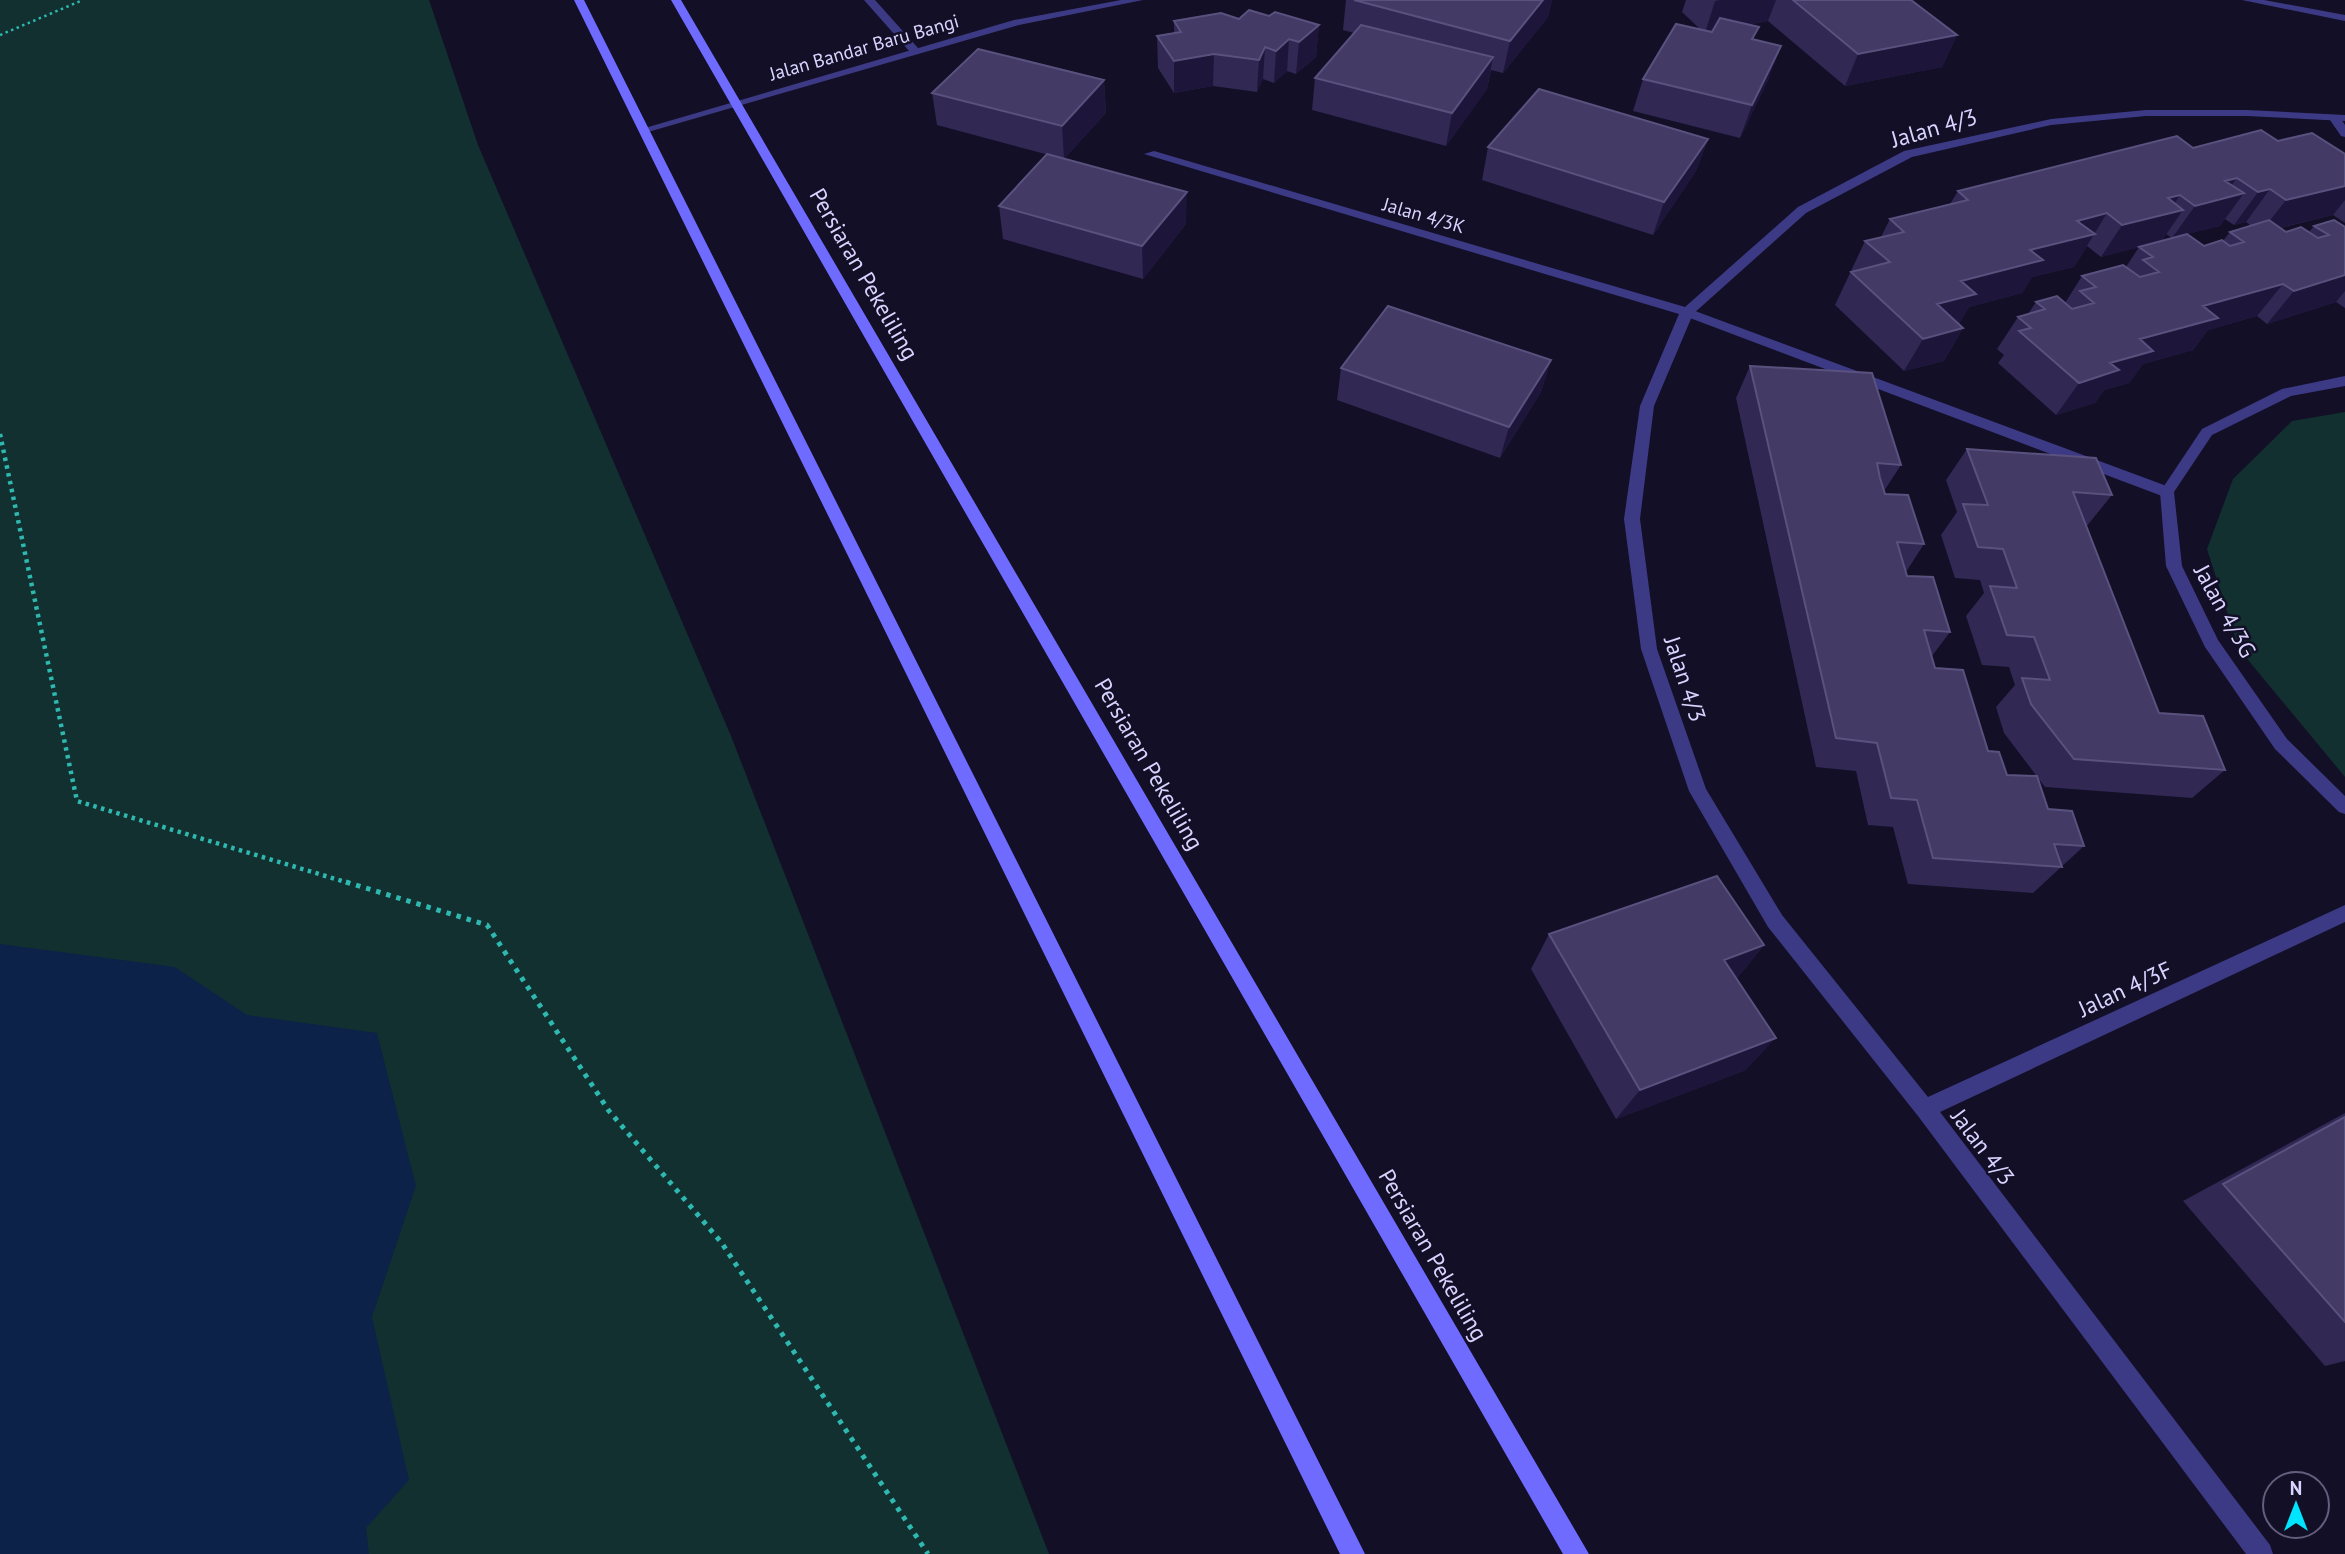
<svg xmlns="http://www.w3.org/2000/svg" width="2345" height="1554" viewBox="0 0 2345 1554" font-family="'PT Sans',sans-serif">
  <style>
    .green { fill: #12302f }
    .water { fill: #0c2248 }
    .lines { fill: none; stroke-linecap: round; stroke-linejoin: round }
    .path-far2 { stroke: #2fb8b0; stroke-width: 2.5; stroke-dasharray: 2.5 3.5; stroke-linecap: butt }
    .path-far1 { stroke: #2fb8b0; stroke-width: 4.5; stroke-dasharray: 3.5 4.5; stroke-linecap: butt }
    .path { stroke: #2fb8b0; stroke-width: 5; stroke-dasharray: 4.5 6; stroke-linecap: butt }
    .service { fill: #3d3a85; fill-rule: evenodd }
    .minor { fill: #3d3a85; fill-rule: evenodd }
    .tertiary { fill: #3d3a85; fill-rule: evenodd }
    .secondary { fill: #6f6bff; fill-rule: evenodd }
    .wall { fill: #312854; fill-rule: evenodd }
    .shaded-wall { fill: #1d163a }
    .building { fill: #433a66; stroke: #5a527e; stroke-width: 2 }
    .labels { text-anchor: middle; stroke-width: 5; stroke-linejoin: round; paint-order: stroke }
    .far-street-label { font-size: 19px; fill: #d9d4ff; stroke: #130f26 }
    .street-label { font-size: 23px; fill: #d9d4ff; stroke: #130f26 }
  </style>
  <rect width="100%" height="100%" fill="#130f26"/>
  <path class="green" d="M0 0H429L478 145 731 736 1049 1554H0Z
    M2345 412V777L2239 649 2207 549 2233 479 2292 421Z"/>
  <path class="water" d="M0 944 175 967 247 1015 377 1033 416 1186 372 1317 409 1480 366 1528 369 1554H0Z"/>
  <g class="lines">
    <path class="path-far2" d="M0 35 83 0"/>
    <path class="path-far1" d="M0 434 77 801 352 884"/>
    <path class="path" d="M346 882 487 925 609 1111 721 1242 928 1554"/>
    <path class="service" d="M2330 115 2340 117 2345 125V137L2341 136 2328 117Z
      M1687 308 2172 488 2174 492 2167 497 2162 496 1682 315 1680 312Z"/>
    <path class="minor" d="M864 0H875L918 48V52H910Z
      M2146 110H2247L2345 115V121L2247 116H2146L2051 125 1912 157 1806 213 1693 314 1654 406 1640 519 1657 649 1706 789 1782 915 1928 1097 2345 905V922L1940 1112 2270 1545 2273 1554H2246L1918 1116 1768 927 1689 791 1641 649 1624 519 1640 406 1679 314 1144 154 1154 151 1685 307 1798 207 1904 151 2051 119Z
      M2345 376V386L2291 396 2212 435 2174 492 2182 566 2218 640 2287 739 2345 796V814L2339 812 2275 749 2205 647 2166 566 2160 492 2202 429 2282 389Z"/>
    <path class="tertiary" d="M1121 0H1143L1019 25 648 132 638 130 1014 20Z
      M2242 0H2264L2345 15V21Z"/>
    <path class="secondary" d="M574 0H584L1365 1554H1340Z
      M671 0H681L1589 1554H1563Z"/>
  </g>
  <path class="wall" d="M1346 0H1552L1548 17 1503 73 1491 70 1487 89 1446 146 1312 110 1315 78 1354 33 1343 30Z
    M1686 0H1911L1957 35 1942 67 1845 86 1768 21 1747 25 1754 40 1769 78 1740 138 1633 111 1643 79 1701 30 1682 12Z
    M1269 16 1319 25 1316 57 1296 74 1287 71 1274 83 1263 79 1257 92 1213 86 1174 93 1158 68 1157 36 1174 34V21L1239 19Z
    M1104 80 1106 113 1064 159 937 125 932 93Z
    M1708 139 1696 171 1653 235 1482 180 1488 147Z
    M2278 141 2345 154V223L2333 215 2280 228 2286 232H2309L2314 226 2345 227V308L2336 302 2267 324 2257 316 2208 330 2193 350 2143 364 2129 383 2104 390 2095 403 2056 415 1998 363 2004 355 1997 349 2018 317 2028 314 2036 302 2065 303 2082 276 2126 267 2139 247 2101 257 2087 246 2074 267 2032 277 2022 293 1969 307 1959 324 1963 328 1944 361 1904 371 1835 305 1865 241 1881 237 1890 219 1950 204 1958 191 2193 148ZM2225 219 2234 225 2246 222 2251 226 2230 232 2223 241 2204 246 2187 234 2220 226ZM2166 234 2172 238 2162 241Z
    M999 206 1186 224 1143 279 1003 239Z
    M1551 360 1541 392 1500 458 1337 400 1341 368Z
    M1750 366 1901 465 1884 491 1924 544 1906 572 1907 576 1950 632 1932 656 1935 668 1988 751 2007 775 2048 809 2084 846 2033 893 1908 884 1893 827 1868 825 1856 771 1816 767 1736 398Z
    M1967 449 2112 495 2086 527 2159 713 2225 770 2192 798 2045 787 2004 733 1996 707 2015 685 2009 667 1982 665 1966 616 1984 593 1980 580 1955 578 1941 535 1957 512 1946 480Z
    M1549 934 1764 945 1737 978 1746 1070 1616 1119 1531 969Z
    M2345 1113V1361L2325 1366 2183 1201Z"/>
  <path class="shaded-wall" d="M1543 0H1552L1548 17 1503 73 1510 41Z
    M1721 0H1776L1768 21 1705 33 1715 1Z
    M1319 25 1316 57 1296 74 1299 42Z
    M1957 35 1942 67 1845 86 1858 54Z
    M1289 39 1287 71 1274 83 1276 51Z
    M1781 46 1769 78 1740 138 1752 105Z
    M1265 47 1263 79 1257 92 1259 60Z
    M1214 54 1213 86 1174 93V61Z
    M1493 57 1487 89 1446 146 1452 113Z
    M1104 80 1106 113 1064 159 1062 126Z
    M1708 139 1696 171 1653 235 1664 202Z
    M2237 178 2222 199 2244 193 2220 226 2172 238 2195 206 2225 181Z
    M2345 186V200L2333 215 2261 232 2286 200Z
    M2270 189 2246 222 2234 225 2258 192Z
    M1187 192 1186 224 1143 279 1142 246Z
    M2180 195 2168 214 2183 210 2161 242 2101 257 2122 225 2168 198Z
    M2107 213 2074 267 2032 277 2022 293 1969 307 1957 327 1937 304 1961 281 2030 250 2077 221Z
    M2345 275V291L2336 302 2267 324 2294 291Z
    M2283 284 2257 316 2208 330 2193 350 2143 364 2129 383 2104 390 2095 403 2056 415 2079 383 2110 363 2140 339 2203 306Z
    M1963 328 1944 361 1904 371 1923 339Z
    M1551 360 1541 392 1500 458 1509 427Z
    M1764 945 1735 980 1724 960Z
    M1776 1038 1746 1070 1616 1119 1640 1090Z"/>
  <path class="building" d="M1354 0H1543L1510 41Z
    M1793 0H1911L1957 35 1858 54Z
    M1249 10 1269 16 1275 12 1319 25 1299 42 1289 39 1276 51 1265 47 1259 60 1214 54 1174 61 1157 36 1181 32 1174 21 1221 13 1239 19Z
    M1720 18 1759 27 1752 39 1781 46 1752 105 1643 79 1676 24 1712 32Z
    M1361 25 1493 57 1452 113 1315 78Z
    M978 49 1104 80 1062 126 932 93Z
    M1539 89 1708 139 1664 202 1488 147Z
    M2261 130 2278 141 2312 133 2345 154V186L2286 200 2270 189 2258 192 2237 178 2225 181 2244 193 2195 206 2180 195 2168 198 2183 210 2122 225 2107 213 2077 221 2095 234 2030 250 2043 260 1961 281 1976 294 1937 304 1963 328 1923 339 1851 272 1890 262 1865 241 1904 232 1890 219 1968 200 1958 191 2177 136 2193 148Z
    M1047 154 1187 192 1142 246 999 206Z
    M2269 220 2286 232 2301 227 2318 238 2329 235 2314 226 2334 220 2345 227V275L2294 291 2283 284 2203 306 2218 318 2140 339 2153 351 2110 363 2119 370 2079 383 2019 331 2031 328 2018 317 2045 309 2036 302 2057 296 2072 309 2094 303 2080 291 2096 287 2082 276 2123 265 2140 277 2159 272 2143 260 2153 257 2139 247 2187 234 2204 246 2222 240 2230 246 2244 242 2230 232Z
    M1388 306 1551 360 1509 427 1341 368Z
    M1750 366 1872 373 1901 465 1877 463 1880 478 1885 494 1908 495 1924 544 1897 542 1907 576 1933 577 1950 632 1924 630 1935 668 1963 670 1988 751 1999 752 2007 775 2037 776 2048 809 2072 811 2084 846 2054 844 2062 867 1933 858 1917 800 1891 798 1877 743 1836 738Z
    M1967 449 2096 458 2112 495 2073 492 2159 713 2203 716 2225 770 2074 759 2031 704 2022 678 2050 680 2034 637 2007 635 1990 586 2017 588 2003 549 1978 547 1963 504 1988 505Z
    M1717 876 1764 945 1724 960 1776 1038 1640 1090 1549 934Z
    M2345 1117V1322L2223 1184Z"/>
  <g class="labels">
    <g class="far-street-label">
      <text transform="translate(864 47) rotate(-16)" y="7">Jalan Bandar Baru Bangi</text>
      <text transform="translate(1424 215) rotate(16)" y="7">Jalan 4/3K</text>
    </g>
    <g class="street-label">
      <text transform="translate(1934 128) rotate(-16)" y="8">Jalan 4/3</text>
      <text transform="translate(864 274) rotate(60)" y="8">Persiaran Pekeliling</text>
      <text transform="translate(2225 611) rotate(61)" y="8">Jalan 4/3G</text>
      <text transform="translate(1685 679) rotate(72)" y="8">Jalan 4/3</text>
      <text transform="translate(1149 764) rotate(60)" y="8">Persiaran Pekeliling</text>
      <text transform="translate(2125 989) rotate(-25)" y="8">Jalan 4/3F</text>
      <text transform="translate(1983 1147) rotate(53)" y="8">Jalan 4/3</text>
      <text transform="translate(1433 1255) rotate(60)" y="8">Persiaran Pekeliling</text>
    </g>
  </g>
  <g transform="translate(2296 1505)"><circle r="33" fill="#130f26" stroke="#625e7d" stroke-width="2"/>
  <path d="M0-5L12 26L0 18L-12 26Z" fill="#00e5ff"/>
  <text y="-10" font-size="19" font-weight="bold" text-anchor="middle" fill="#d9d4ff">N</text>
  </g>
</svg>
